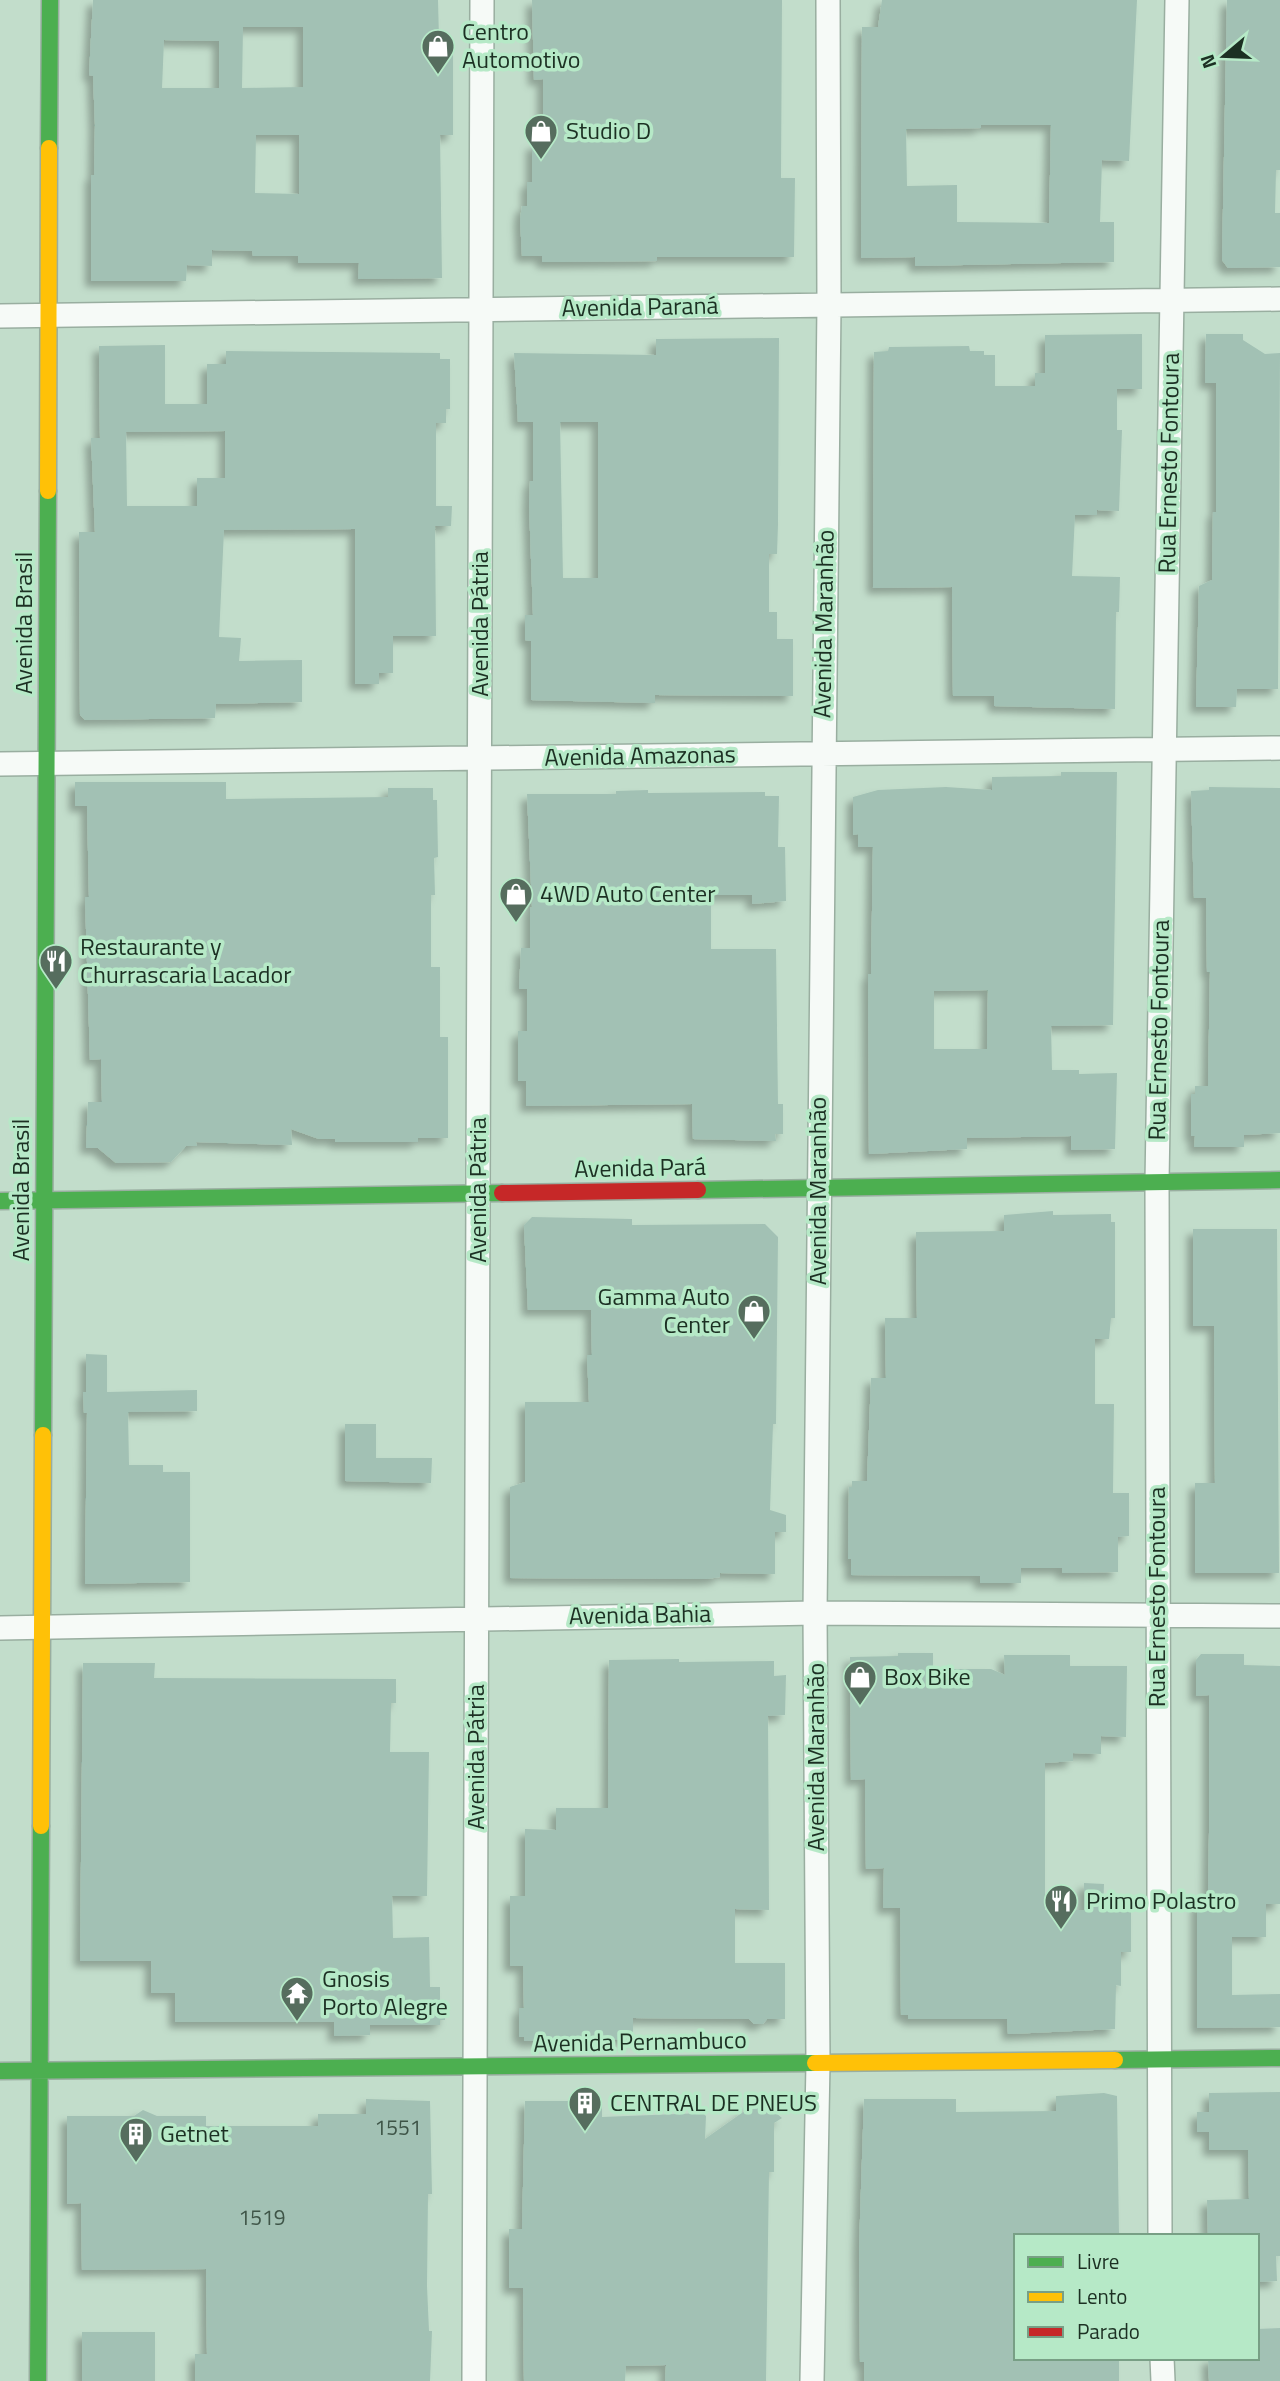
<svg xmlns="http://www.w3.org/2000/svg" width="1280" height="2381" viewBox="0 0 1280 2381" font-family="'Titillium Web',sans-serif">
  <style>
    .building { fill: #a2c1b4; fill-rule: evenodd; filter: url(#shadow) }
    .lines { fill: none; stroke-linecap: round; stroke-linejoin: round }
    .street-casing { stroke: #99aea0; stroke-width: 26 }
    .fast-casing { stroke: #99aea0; stroke-width: 19 }
    .slow-casing { stroke: #99aea0; stroke-width: 19 }
    .jam-casing { stroke: #99aea0; stroke-width: 19 }
    .street { stroke: #f6faf7; stroke-width: 23 }
    .fast { stroke: #4caf50; stroke-width: 16 }
    .slow { stroke: #ffc107; stroke-width: 16 }
    .jam { stroke: #c62828; stroke-width: 16 }
    .labels { text-anchor: middle; stroke-width: 7; stroke-linejoin: round; paint-order: stroke }
    .number-label { font-size: 21px; fill: #3e5447 }
    .poi-label { font-size: 24px; fill: #1c3023; stroke: #b6e9c7; text-anchor: start }
    .street-label { font-size: 24px; fill: #1c3023; stroke: #b6e9c7 }
  </style>
  <defs>
    <filter id="shadow"><feDropShadow dx="-6" dy="6" stdDeviation="3.5" flood-color="#0004"/></filter>
  </defs>
  <rect width="100%" height="100%" fill="#c2ddcb"/>
  <path class="building" d="M93 0H438L439 39 453 38V135H440L442 278 358 279 359 263H298V256H253L252 251 212 250V266L187 265 186 281H91V175H94L95 125 93 76 89 75ZM243 27H303V87L242 88ZM164 40 219 41V88H162ZM256 135H299V194L255 193Z
    M532 0H782L781 178H795L794 257H657V261L564 262H542V256H522L520 219 522 206H527V182H532V144L543 143V79L534 80Z
    M882 0H1137L1129 161 1102 160 1100 222H1114V262L915 266V257L861 258 862 27H878ZM981 125H1051L1049 223 957 222V185L907 186 906 129 981 128Z
    M1227 0H1280V170H1276L1275 213H1280V267L1228 268 1222 260Z
    M1142 334V389H1117V430H1122L1119 511 1097 510V515H1075L1072 576 1120 577 1119 612H1116L1115 709 994 706V696H953L952 587 873 588 874 352 888 351 889 347 969 346 970 351H984V355H995V386H1035V373H1045V335Z
    M1206 334H1243V340L1265 354 1280 353 1278 689H1237L1236 707H1196L1199 586 1212 580 1213 512H1216V383H1205Z
    M779 338 778 524 777 554H769V612H777V639H793V696L655 695V703L531 700V641L525 640V615H533L529 504 530 481H533V422H518L514 353 656 355V339ZM560 422H598V578H563Z
    M165 345V404H207V364H226V351L440 353V359H450V409H446V423H436V506H452L451 526H435L436 636H393V673H379V684H355V529L224 530 219 637 241 638 239 661 302 660V702L216 704 215 718 85 720 80 715 79 532H95L91 438H100L99 346ZM225 431V478H197V506H127L126 432Z
    M1061 772H1117L1113 1025 1051 1026 1052 1070H1079V1074L1117 1073 1115 1149 1071 1150V1136L967 1138V1149L869 1154 868 974H871L873 847H858V834L853 835V797L878 790 946 787 992 790V777L1061 776ZM988 990 987 1049H934V991Z
    M75 782H226V799L388 797V788H433V800H437L438 857 434 858 435 895H431V967H440V1037H448V1138H418V1142H335V1139H319L291 1129 292 1145 196 1142 197 1146H186L171 1162 116 1163 98 1148H86L88 1102H102L101 1059 90 1060 85 897H89L87 806H75Z
    M1209 787 1280 788V1133L1244 1135V1147H1194L1195 1136H1191V1094H1195V1086H1208L1210 972H1207L1206 898H1194L1191 791 1209 790Z
    M648 790V793L765 792V796H779L778 847H785L786 901 752 904V895H711V949H776L778 1104H783V1134H775L776 1141 693 1139 692 1104 526 1106V1081H518V1031H527V989H519L521 948H530V908L532 907 527 794H616V791Z
    M1053 1211V1215L1111 1214V1222H1115V1318H1111L1109 1339H1095V1404H1114L1113 1493H1129V1536L1118 1537V1572L1062 1573V1568H1021V1583H980V1576L851 1575V1559H848L849 1487H852V1481H867L871 1378H886L885 1318H917L916 1232 1004 1231V1215Z
    M532 1217 632 1219V1225L765 1224 778 1237 776 1424H773L770 1510 786 1515V1532H775V1574L720 1573V1577L707 1579 510 1578V1487L525 1482V1402H589L587 1355H592L591 1310H528L524 1225Z
    M1193 1229H1277L1279 1573H1195V1483H1215L1214 1326H1193Z
    M86 1354 107 1355V1392L197 1390V1411L128 1412 129 1465H163V1472H190V1582L85 1584 87 1413H84L83 1392H86Z
    M345 1424H376V1458H432L431 1483 345 1481Z
    M898 1653H933V1669H991L1005 1675 1004 1655H1070V1666H1127L1126 1737 1101 1736V1754L1073 1753V1761L1045 1763V1910H1084V1883L1104 1884 1103 1910H1131V1952H1121V1986L1116 1985 1115 2029 1008 2034 1007 2019H908V2015H901L900 1908H883L884 1868 866 1869 865 1779 851 1780 850 1657 898 1656Z
    M1201 1654H1244V1665L1280 1666V1904H1266V1937H1232V1995L1280 1994V2027L1197 2028V1902H1208L1209 1833V1695L1196 1696V1660Z
    M679 1659V1662L774 1661V1676L786 1675 785 1715 768 1716 769 1910 735 1909V1963H785V2019H767L763 2024H754L749 2019 633 2018V2039L524 2041V2037H519V2008H524L523 1966H510V1896H525V1829L556 1830V1808H608L609 1660Z
    M83 1663H155L154 1678 396 1679V1703H391L390 1752H429L427 1896H392L393 1938 429 1937 430 1987H440V2001H445V2020H440V2025H370V2035L334 2036V2022H175V1993H151V1961H80Z
    M1280 2092V2256H1276L1277 2281 1257 2282V2236H1208L1207 2200 1249 2199 1248 2150H1209V2132H1197V2112H1209V2093Z
    M1104 2093 1117 2096 1119 2236H1016V2358H1119V2381H864V2362H860L859 2249 864 2099H956V2112L1056 2111V2096Z
    M366 2099 430 2101 432 2194H428L427 2286 429 2331H432L430 2381H195V2354H207L206 2269 82 2270 81 2203 67 2204V2116H134L143 2110 157 2116H206V2126H318V2114H366Z
    M760 2100 782 2118 774 2123V2172H769L766 2381H665L666 2365 626 2366 625 2381H524L523 2288H509V2229H522L525 2101H602V2117L703 2113 706 2116 705 2139Z
    M1280 2328V2381H1209L1208 2358H1257V2329Z
    M82 2332H155V2381H82Z"/>
  <g class="lines">
    <defs>
      <path id="street" d="M0 316 1280 299
        M0 764 1280 748
        M0 1628 815 1613 1280 1616
        M1160 2236 1157 1182 1177 0
        M1162 2358 1163 2381
        M474 2381 482 0
        M812 2381 818 2063 815 1613 829 304 828 0"/>
      <path id="fast" d="M49 148 50 0
        M698 1190 1280 1180
        M0 1201 502 1193
        M43 1435 48 491
        M1115 2060 1280 2058
        M0 2071 815 2063
        M38 2381 41 1826"/>
      <path id="slow" d="M48 491 49 148
        M41 1826 43 1435
        M815 2063 1115 2060"/>
      <path id="jam" d="M502 1193 698 1190"/>
    </defs>
    <use href="#street" class="street-casing"/>
    <use href="#fast" class="fast-casing"/>
    <use href="#slow" class="slow-casing"/>
    <use href="#jam" class="jam-casing"/>
    <use href="#street" class="street"/>
    <use href="#fast" class="fast"/>
    <use href="#slow" class="slow"/>
    <use href="#jam" class="jam"/>
  </g>
  <defs>
    <symbol id="shop-pin" viewBox="-11 -11 22 30"><path d="M0 17L-7.5 6A9.5 9.5 0 1 1 7.5 6Z" fill="#566d5e" stroke="#b6e9c7"/><path d="M-5-2.5h2.3a2.7 3.5 0 0 1 5.4 0H5L5.5 6h-11ZM-1.5-2.5h3a1.5 2.3 0 0 0-3 0Z" fill="#fff"/></symbol>
    <symbol id="restaurant-pin" viewBox="-11 -11 22 30"><path d="M0 17L-7.5 6A9.5 9.5 0 1 1 7.5 6Z" fill="#566d5e" stroke="#b6e9c7"/><path d="M-5-6h1v4h1v-4h1v4h1v-4h1v5L-1.5 .5V6h-2V.5L-5-1ZM5-6V6H3V1.5H1.5Q1.5-4 5-6Z" fill="#fff"/></symbol>
    <symbol id="temple-pin" viewBox="-11 -11 22 30"><path d="M0 17L-7.5 6A9.5 9.5 0 1 1 7.5 6Z" fill="#566d5e" stroke="#b6e9c7"/><path d="M0-6L5-2H3V0L6.5 2.5H4V6H1.5V3h-3V6H-4V2.5H-6.5L-3 0V-2H-5Z" fill="#fff"/></symbol>
    <symbol id="building-pin" viewBox="-11 -11 22 30"><path d="M0 17L-7.5 6A9.5 9.5 0 1 1 7.5 6Z" fill="#566d5e" stroke="#b6e9c7"/><path d="M-4-6H4V6H1V3H-1V6H-4ZM-2.5-4.3h1.7v1.8h-1.7ZM.8-4.3h1.7v1.8H.8ZM-2.5-1h1.7V.8h-1.7ZM.8-1h1.7V.8H.8Z" fill="#fff"/></symbol>
  </defs>
  <g fill-rule="evenodd">
    <use href="#shop-pin" x="419" y="27" width="38" height="52"/>
    <use href="#shop-pin" x="522" y="112" width="38" height="52"/>
    <use href="#shop-pin" x="497" y="875" width="38" height="52"/>
    <use href="#restaurant-pin" x="37" y="942" width="38" height="52"/>
    <use href="#shop-pin" x="735" y="1292" width="38" height="52"/>
    <use href="#shop-pin" x="841" y="1658" width="38" height="52"/>
    <use href="#restaurant-pin" x="1042" y="1882" width="38" height="52"/>
    <use href="#temple-pin" x="278" y="1974" width="38" height="52"/>
    <use href="#building-pin" x="566" y="2084" width="38" height="52"/>
    <use href="#building-pin" x="117" y="2115" width="38" height="52"/>
  </g>
  <g class="labels">
    <g class="number-label">
      <text x="398" y="2135">1551</text>
      <text x="262" y="2225">1519</text>
    </g>
    <g class="poi-label">
      <text x="462" y="40">Centro<tspan x="462" dy="28">Automotivo</tspan></text>
      <text x="566" y="139">Studio D</text>
      <text x="540" y="902">4WD Auto Center</text>
      <text x="80" y="955">Restaurante y<tspan x="80" dy="28">Churrascaria Lacador</tspan></text>
      <text x="730" y="1305" text-anchor="end">Gamma Auto<tspan x="730" dy="28">Center</tspan></text>
      <text x="884" y="1685">Box Bike</text>
      <text x="1086" y="1909">Primo Polastro</text>
      <text x="322" y="1987">Gnosis<tspan x="322" dy="28">Porto Alegre</tspan></text>
      <text x="610" y="2111">CENTRAL DE PNEUS</text>
      <text x="160" y="2142">Getnet</text>
    </g>
    <g class="street-label">
      <text transform="translate(640 307) rotate(-1)" y="8">Avenida Paraná</text>
      <text transform="translate(1169 463) rotate(-89)" y="8">Rua Ernesto Fontoura</text>
      <text transform="translate(24 623) rotate(-90)" y="8">Avenida Brasil</text>
      <text transform="translate(480 624) rotate(-90)" y="8">Avenida Pátria</text>
      <text transform="translate(824 624) rotate(-89)" y="8">Avenida Maranhão</text>
      <text transform="translate(640 756) rotate(-1)" y="8">Avenida Amazonas</text>
      <text transform="translate(1159 1030) rotate(-89)" y="8">Rua Ernesto Fontoura</text>
      <text transform="translate(640 1168) rotate(-1)" y="8">Avenida Pará</text>
      <text transform="translate(21 1190) rotate(-90)" y="8">Avenida Brasil</text>
      <text transform="translate(478 1190) rotate(-90)" y="8">Avenida Pátria</text>
      <text transform="translate(818 1191) rotate(-90)" y="8">Avenida Maranhão</text>
      <text transform="translate(1157 1597) rotate(-90)" y="8">Rua Ernesto Fontoura</text>
      <text transform="translate(640 1615) rotate(-1)" y="8">Avenida Bahia</text>
      <text transform="translate(476 1757) rotate(-90)" y="8">Avenida Pátria</text>
      <text transform="translate(816 1757) rotate(-90)" y="8">Avenida Maranhão</text>
      <text transform="translate(640 2042) rotate(-1)" y="8">Avenida Pernambuco</text>
    </g>
  </g>
  <rect x="1014" y="2234" width="245" height="126" fill="#b6e9c7" stroke="#789f85" stroke-width="2"/>
  <rect x="1028" y="2257" width="35" height="10" fill="#4caf50" stroke="#789f85" stroke-width="2"/>
  <text x="1077" y="2269" font-size="21" fill="#1c3023">Livre</text>
  <rect x="1028" y="2292" width="35" height="10" fill="#ffc107" stroke="#789f85" stroke-width="2"/>
  <text x="1077" y="2304" font-size="21" fill="#1c3023">Lento</text>
  <rect x="1028" y="2327" width="35" height="10" fill="#c62828" stroke="#789f85" stroke-width="2"/>
  <text x="1077" y="2339" font-size="21" fill="#1c3023">Parado</text>
  <g transform="translate(1224 56) rotate(251)" stroke="#b6e9c7" stroke-width="5" paint-order="stroke">
  <path d="M0-5L12 26L0 18L-12 26Z" fill="#1c3023"/>
  <text y="-10" font-size="19" font-weight="bold" text-anchor="middle" fill="#1c3023">N</text>
  </g>
</svg>
